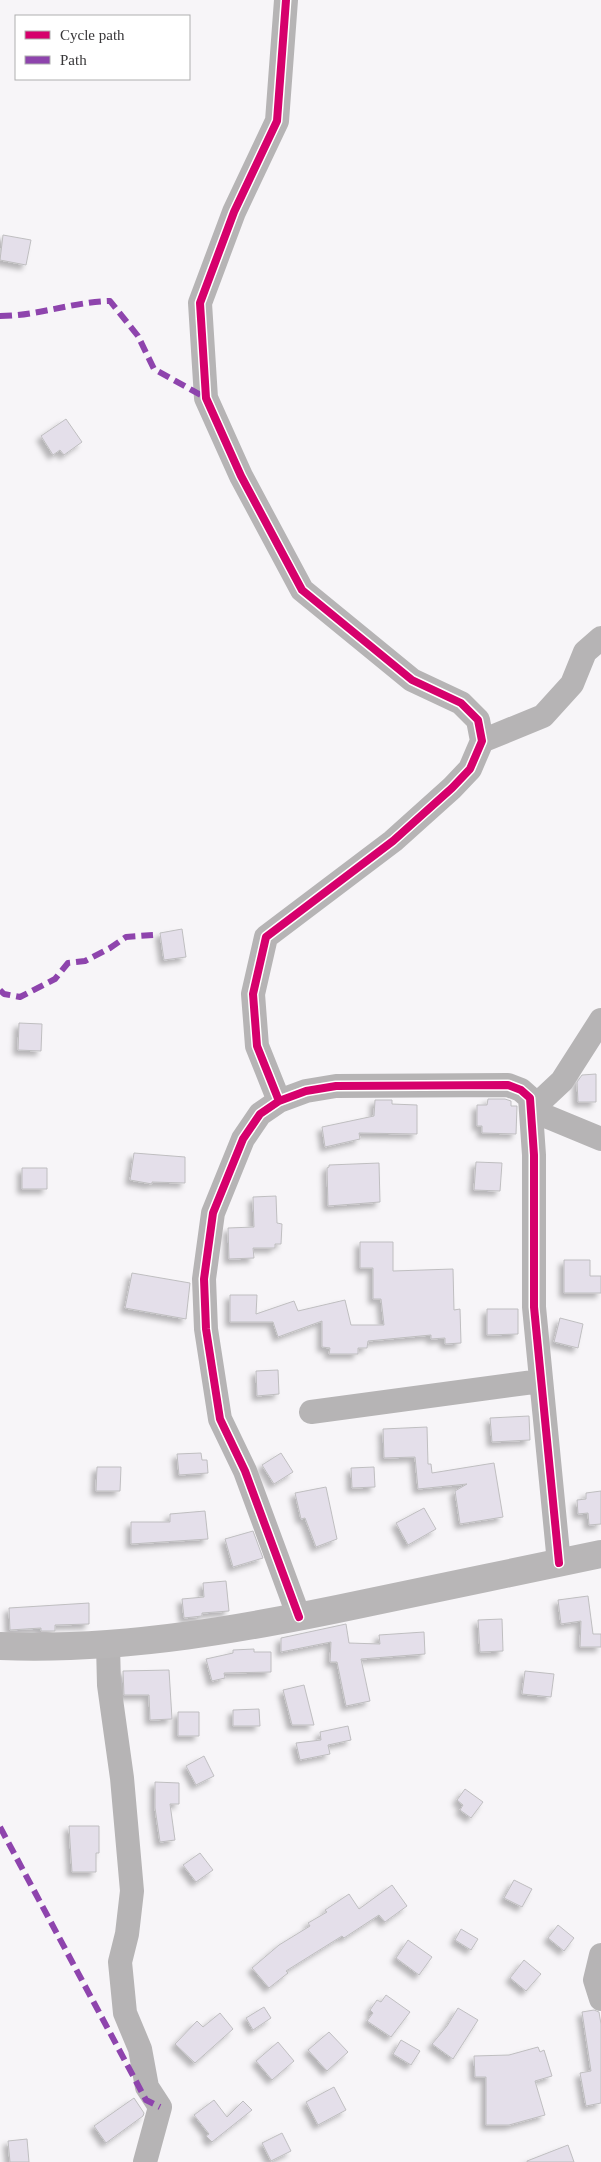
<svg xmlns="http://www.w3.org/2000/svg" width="601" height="2162" viewBox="0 0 601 2162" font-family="'Times New Roman',serif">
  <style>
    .building { fill: #e4dfea; stroke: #bfbec0; filter: url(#shadow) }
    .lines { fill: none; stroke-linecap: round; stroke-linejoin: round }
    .minor { stroke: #b6b4b5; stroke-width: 24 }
    .major { stroke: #b8b6b7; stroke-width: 28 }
    .quiet { stroke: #8e44ad; stroke-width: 6; stroke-dasharray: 12 6; stroke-linecap: butt }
    .cycleway-casing { stroke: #fff; stroke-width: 11 }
    .cycleway { stroke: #d6006c; stroke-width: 8 }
  </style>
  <defs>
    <filter id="shadow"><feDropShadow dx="-4.5" dy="4.5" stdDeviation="2.5" flood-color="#0004"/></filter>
  </defs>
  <rect width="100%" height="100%" fill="#f7f5f8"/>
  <path class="building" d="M3 235 31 240 26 265 0 260Z
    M66 419 82 442 64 455 60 450 53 455 41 436Z
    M182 929 186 957 164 960 160 933Z
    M19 1023 42 1024 41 1051 18 1050Z
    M596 1074V1102H578L577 1082 582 1075Z
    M488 1099H505L511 1101V1106H517L516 1134 482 1133V1126H477V1105H487Z
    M375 1100H392V1104L417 1105V1134L359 1133 360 1139 325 1147 322 1127 374 1116Z
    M134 1153 185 1157V1183L152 1182V1184L130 1180Z
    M476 1162 502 1163 500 1191 474 1190Z
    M379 1163 380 1202 328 1206 327 1168 329 1167V1165Z
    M22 1168H47V1189H22Z
    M276 1196 277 1223 282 1224 281 1244H275V1248H253L254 1258 229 1259 228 1228 254 1227 253 1197Z
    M360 1242H393V1271L453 1269 454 1310 460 1309 461 1343 445 1344V1338L431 1339V1335L368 1341 367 1348H358V1354H329L330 1348 322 1347V1321L278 1337 273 1322H230V1295H257L256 1314 294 1301 298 1311 345 1300 351 1325H384L381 1299H373V1268H360Z
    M564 1260H590V1276H601V1293H564Z
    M132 1273 190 1283 186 1319 125 1308Z
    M487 1309H518V1334L487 1335Z
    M560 1318 583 1324 578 1348 554 1342Z
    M278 1370 279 1394 257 1396 256 1371Z
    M529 1416 530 1440 492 1442 490 1418Z
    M427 1427 428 1464H431L432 1473 494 1463 503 1517 460 1524 455 1491 467 1484 418 1489 415 1457 384 1458 383 1429Z
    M201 1453 202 1460H207L208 1473 179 1475 177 1454Z
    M281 1453 293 1472 274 1484 262 1465Z
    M97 1467H121L120 1491H96Z
    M374 1467 375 1487 352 1488 351 1468Z
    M326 1487 337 1539 316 1547 305 1518 301 1519 295 1493Z
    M601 1491V1524L589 1525 588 1513 578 1514 577 1500 586 1499V1493Z
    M424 1508 436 1529 408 1545 396 1523Z
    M205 1511 208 1539 131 1544V1522H170V1514Z
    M253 1531 263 1558 233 1567 225 1539Z
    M226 1581 229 1611 202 1613V1616L184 1618 182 1599 204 1597 203 1583Z
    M588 1596 593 1634H601V1647H580L581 1621 561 1624 558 1600Z
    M89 1603V1624L55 1625V1631H41V1628L10 1630 9 1608Z
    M502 1619 503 1651 480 1652 478 1620Z
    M346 1624 349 1643 380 1644 379 1635 424 1632 425 1654 361 1659 370 1701 346 1706 337 1662H330L331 1642 281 1652V1638Z
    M254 1649V1652H271V1672L224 1673 225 1678 212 1681 206 1659 233 1653V1650Z
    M169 1670 172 1719 150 1720 149 1695H124L123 1671Z
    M525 1671 554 1674 551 1697 522 1694Z
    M304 1685 314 1725H292L283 1690Z
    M259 1709 260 1726H233V1710Z
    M178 1712H199V1736H178Z
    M348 1726 351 1740 328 1745 330 1754 300 1760 296 1743 321 1740 320 1732Z
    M204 1756 214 1776 196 1785 186 1766Z
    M155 1782 179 1783V1804H170L175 1840 160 1842 155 1808Z
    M465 1789 483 1802 471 1818 460 1810 463 1805 457 1800Z
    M69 1826H99V1853H96V1872H72Z
    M200 1853 213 1870 196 1882 183 1865Z
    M514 1880 532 1889 522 1907 504 1898Z
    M392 1885 407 1906 385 1922 379 1915 344 1938 342 1936 286 1971 288 1973 269 1988 252 1968 279 1945 310 1926 308 1923 327 1912 325 1910 349 1894 359 1909Z
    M558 1925 574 1938 564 1951 548 1938Z
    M461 1929 478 1939 471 1950 455 1940Z
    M408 1940 432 1957 419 1975 396 1958Z
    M524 1960 541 1974 526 1991 510 1978Z
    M386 1995 410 2012 391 2037 367 2021 373 2013 370 2010 377 2000 381 2002Z
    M264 2007 271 2018 253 2030 246 2018Z
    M458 2008 478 2020 453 2059 432 2044 447 2026Z
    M594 2010 599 2012 601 2024V2103L586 2106 580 2073 591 2071 582 2012Z
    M220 2013 233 2029 195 2063 175 2044 197 2021 203 2027Z
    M329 2032 348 2052 327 2071 308 2050Z
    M401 2040 420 2051 411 2065 393 2054Z
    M278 2042 294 2061 272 2080 256 2061Z
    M538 2047 540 2052 544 2050 552 2076 535 2081 545 2115 509 2125H486V2077H475L474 2056 509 2055Z
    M334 2087 346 2110 318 2125 306 2102Z
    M134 2098 144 2113 143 2116 106 2143 94 2126Z
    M214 2100 227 2117 243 2101 252 2110 212 2142 206 2136 209 2134 194 2115Z
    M282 2133 291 2151 271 2161 262 2143Z
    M27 2139 29 2162H10L8 2141Z
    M568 2145 574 2162H527V2161Z"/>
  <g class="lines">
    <path class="minor" d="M482 741 543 716 572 684 585 652 601 638
      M601 1020 562 1081 531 1110 601 1139
      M279 1101 257 1046 253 994 266 937 393 841 452 788 470 769 482 741 478 720 461 703 412 680 302 590 241 476 206 398 200 303 234 212 277 121 286 0
      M311 1412 541 1381
      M299 1617 245 1471 220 1419 206 1329 204 1279 213 1213 243 1139 260 1114 279 1101 306 1091 336 1086 508 1085 521 1090 530 1098 534 1155V1307L559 1563
      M108 1645 109 1685 122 1778 132 1891 127 1934 120 1962 125 2013 140 2049 147 2087 160 2107 145 2162
      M601 1955 595 1980 601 1999"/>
    <path class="major" d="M0 1646C125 1651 249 1628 371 1602 448 1586 524 1570 601 1554"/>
    <path class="quiet" d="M0 316C37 316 72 302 110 301L138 336 154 369 206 398
      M0 990 4 994 20 997 55 979 68 963 85 961 110 948 126 937 153 935
      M0 1827 146 2100 160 2107"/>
    <defs>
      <path id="cycleway" d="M279 1101 257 1046 253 994 266 937 393 841 452 788 470 769 482 741 478 720 461 703 412 680 302 590 241 476 206 398 200 303 234 212 277 121 286 0
        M299 1617 245 1471 220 1419 206 1329 204 1279 213 1213 243 1139 260 1114 279 1101 306 1091 336 1086 508 1085 521 1090 530 1098 534 1155V1307L559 1563"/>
    </defs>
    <use href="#cycleway" class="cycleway-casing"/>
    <use href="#cycleway" class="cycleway"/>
  </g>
  <rect x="15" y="15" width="175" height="65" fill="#ffffff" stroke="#afafaf"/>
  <rect x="25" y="31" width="25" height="8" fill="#d6006c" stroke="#afafaf"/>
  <text x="60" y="40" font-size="15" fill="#373638">Cycle path</text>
  <rect x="25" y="56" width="25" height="8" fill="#8e44ad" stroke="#afafaf"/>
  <text x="60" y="65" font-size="15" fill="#373638">Path</text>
</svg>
